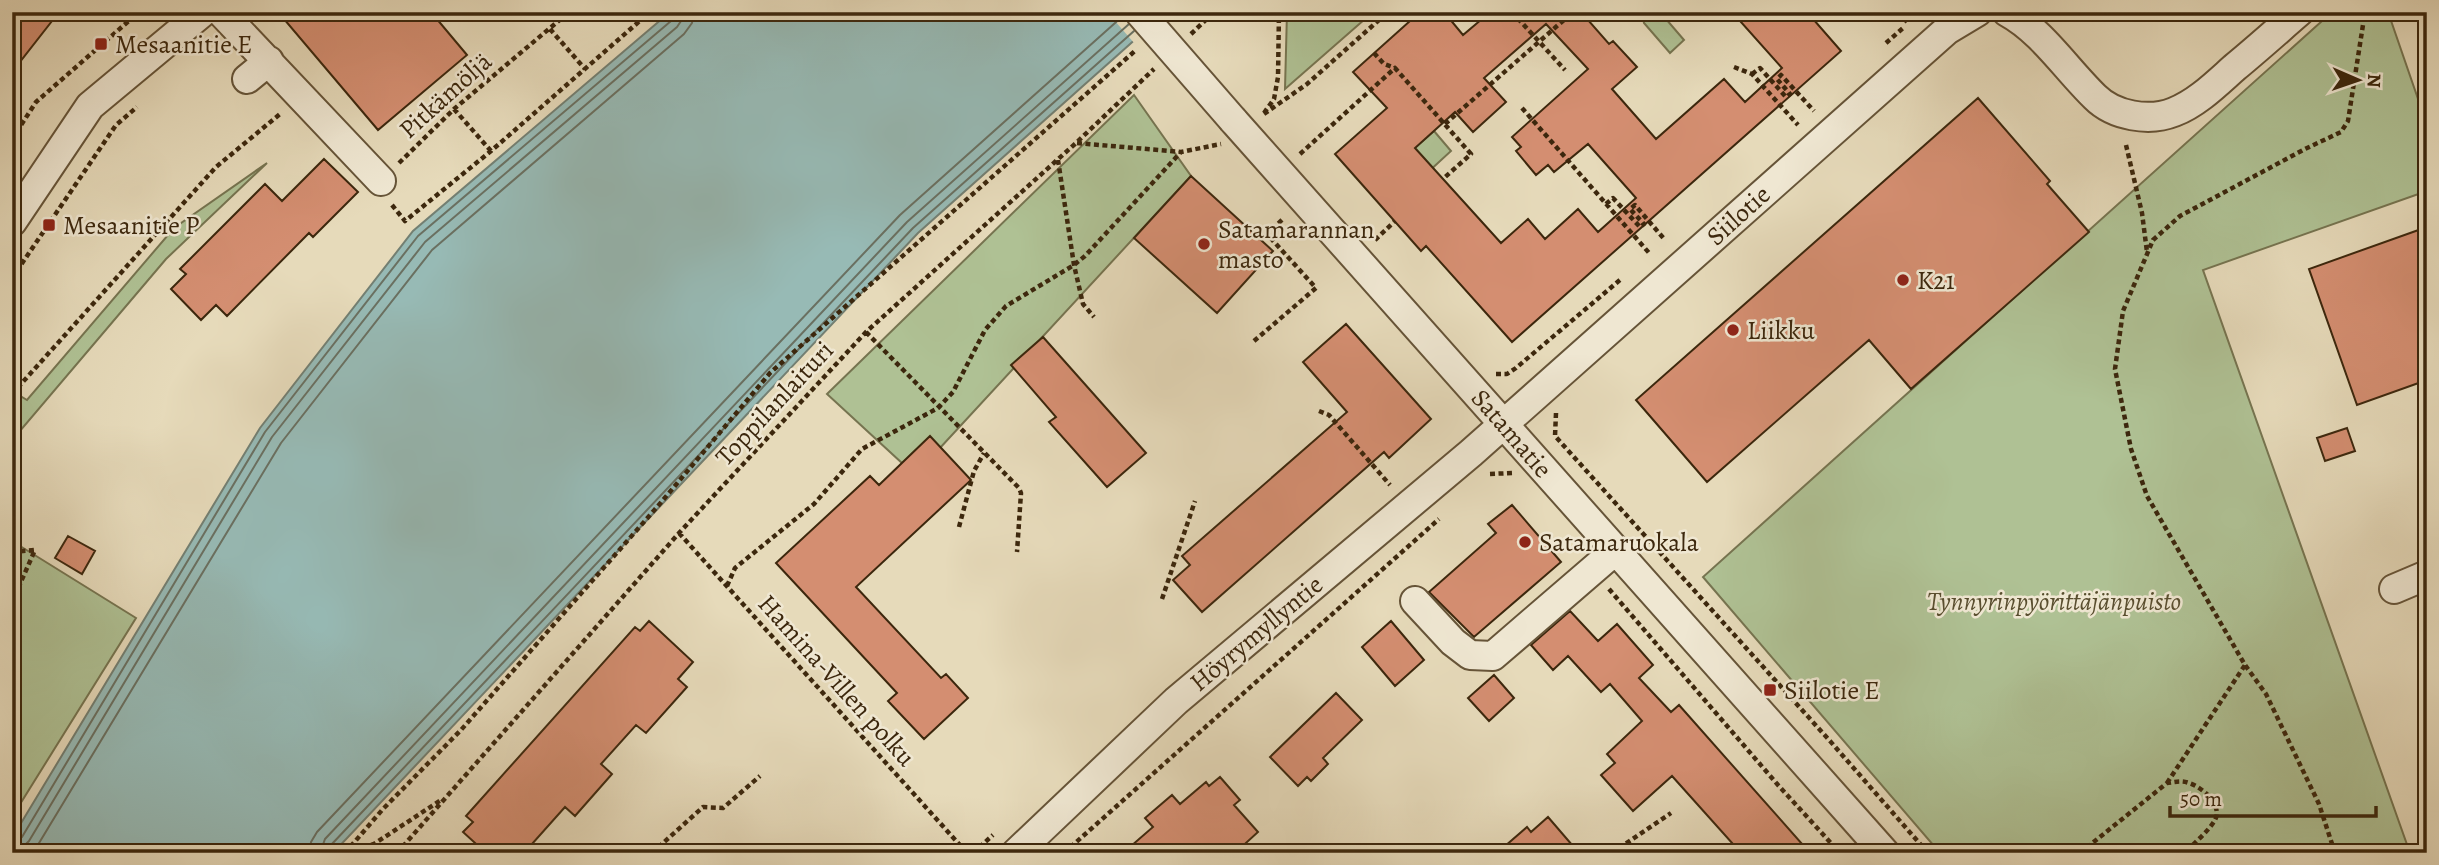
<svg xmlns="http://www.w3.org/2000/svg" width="2439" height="865" viewBox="0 0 2439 865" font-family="Alegreya,serif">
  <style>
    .green { fill: #afc194; stroke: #767450; stroke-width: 2 }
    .water { fill: #97bab5; stroke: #737f72; stroke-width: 2 }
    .pier { fill: #e6daba }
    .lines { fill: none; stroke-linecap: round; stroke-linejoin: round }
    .shore { stroke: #6a7061; stroke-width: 2 }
    .building { fill: #d48e71; stroke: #3c270d; stroke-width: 2; fill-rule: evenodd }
    .minor-casing { stroke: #665438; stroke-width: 32 }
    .path { stroke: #3c270d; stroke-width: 4.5; stroke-dasharray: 5 3.5; stroke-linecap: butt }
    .minor { stroke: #efe7d2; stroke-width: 28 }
    .minor-bridge-casing { stroke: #665438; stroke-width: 32; stroke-linecap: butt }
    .minor-bridge { stroke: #efe7d2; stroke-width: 28 }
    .poi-dot { fill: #8f2418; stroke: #efe7d2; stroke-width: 2.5 }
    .labels { text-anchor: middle; stroke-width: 5; stroke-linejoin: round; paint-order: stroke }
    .poi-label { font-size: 26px; fill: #3c270d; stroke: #efe7d2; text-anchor: start }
    .street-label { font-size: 26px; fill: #3c270d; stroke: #efe7d2 }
    .park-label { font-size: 26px; font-style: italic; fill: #594e2f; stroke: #efe7d2 }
  </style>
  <rect width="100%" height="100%" fill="#e6daba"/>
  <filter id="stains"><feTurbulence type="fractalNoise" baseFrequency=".00286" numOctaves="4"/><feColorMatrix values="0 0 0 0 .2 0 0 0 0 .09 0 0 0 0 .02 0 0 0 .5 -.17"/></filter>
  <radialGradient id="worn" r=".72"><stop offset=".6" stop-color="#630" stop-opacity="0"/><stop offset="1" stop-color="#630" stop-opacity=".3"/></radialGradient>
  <path class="green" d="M1287 12H1373L1285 89Z
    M1646 12H1660L1684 40 1670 53 1644 23 1643 18Z
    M2332 12H2388L2427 125V191L2203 270 2410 853H1940L1703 577Z
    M1134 95 1191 176 915 475 827 394Z
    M1434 131 1451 151 1427 173 1409 153Z
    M267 163 166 259 19 432 12 445V391L27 400 174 228Z
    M12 541 136 618 12 817Z"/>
  <path class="water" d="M670 12H1166L918 233 333 853H12V838L260 428 413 231Z"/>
  <path class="pier" d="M1107 12H1169L1135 44Z"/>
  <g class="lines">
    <path class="shore" d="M12 841 22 837 265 432 418 236 671 21 674 12
      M12 850 22 848 29 841 272 437 425 242 677 27 681 21 683 12
      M33 853 281 443 432 250 684 34 692 23 693 12
      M310 853 311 842 317 832 900 215 1124 15
      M320 853 325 839 907 222 1129 24
      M329 853 331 845 913 228 1134 31"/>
  </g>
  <path class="building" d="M12 12H59L12 72Z
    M278 12H431L467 55 378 130Z
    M1420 12H1444L1463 35 1489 13 1494 18 1500 12H1581L1609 44 1613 41 1637 67 1612 89 1656 139 1724 79 1745 102 1782 68 1732 12H1807L1841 51 1512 342 1426 246 1421 251 1335 154 1387 108 1353 72ZM1546 24 1588 69 1512 137 1521 147 1516 151 1536 175 1548 165 1554 172 1588 144 1636 198 1598 232 1578 209 1545 239 1528 219 1501 243 1415 148 1455 112 1473 132 1506 102 1484 78Z
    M1978 98 2050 181 2047 184 2089 232 1911 389 1869 340 1707 482 1636 400Z
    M324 159 358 192 313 237 309 233 227 316 216 305 201 320 171 289 186 274 180 269 265 184 282 201Z
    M1191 176 1273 251 1217 313 1134 238Z
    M2427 227V380L2357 405 2309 269Z
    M1346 324 1431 419 1389 458 1384 452 1202 612 1173 580 1190 565 1182 556 1347 412 1303 362Z
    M1043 337 1146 453 1107 487 1049 422 1056 417 1011 365Z
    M2347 428 2355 451 2325 461 2317 438Z
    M930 436 971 480 856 587 941 678 946 674 968 698 924 739 888 701 897 693 776 563 870 476 879 485Z
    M1512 505 1561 562 1474 637 1429 592 1496 533 1488 524Z
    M68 536 95 551 82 574 55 558Z
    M1570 611 1598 641 1617 624 1653 665 1639 678 1671 712 1679 705 1810 853H1741L1672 776 1633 811 1601 775 1615 763 1607 754 1642 721 1610 684 1601 692 1568 656 1553 670 1531 645Z
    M649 621 693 662 678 679 687 687 646 733 636 725 601 764 612 774 575 816 565 807 524 853H486L463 832 473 822 466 816 635 627 640 631Z
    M1391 621 1424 660 1395 686 1362 647Z
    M1494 675 1514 698 1489 721 1468 698Z
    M1336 693 1362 720 1323 758 1328 764 1311 781 1307 777 1298 786 1270 757Z
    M1220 777 1240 800 1234 805 1258 832 1235 853H1123L1153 827 1145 818 1172 795 1180 804 1206 782 1209 786Z
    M1548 817 1579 853H1497L1527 827 1531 832Z"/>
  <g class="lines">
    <defs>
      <path id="minor" d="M221 12 381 181
        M2007 12C2042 31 2066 69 2095 97 2114 116 2149 122 2174 112 2197 103 2216 84 2234 68 2256 50 2277 31 2299 12
        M247 79 269 61
        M1233 120 1885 853
        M12 222 90 106 203 12
        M2394 589 2427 575
        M1415 601 1453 642 1470 655 1493 656 1616 550
        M1016 853 1176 701 1471 453 1947 30 1977 12"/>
    </defs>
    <use href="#minor" class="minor-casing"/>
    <path class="path" d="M1512 12 1565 70
      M1898 12 1909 24
      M1912 20 1921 12
      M550 29 585 69
      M1191 34 1214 12
      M1886 43 1903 28
      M1374 53 1384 64 1395 68
      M1734 67 1752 74 1798 125
      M1752 74 1760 68 1786 97 1790 94 1777 79 1781 75 1814 111
      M1522 108 1650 254
      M454 109 491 151
      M1264 113 1274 99 1278 77 1279 12
      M1264 114 1307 84 1388 12
      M1445 124 1573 12
      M12 139 36 102 139 12
      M1077 143 1181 152 1221 144
      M2126 145 2142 213 2147 252
      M1300 154 1395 68 1471 154 1444 178
      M1058 160 1074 265 1083 304 1094 317
      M399 163 454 109 569 12
      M1606 204 1613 198 1640 227 1644 224 1630 209 1635 205 1665 240
      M392 205 405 221 491 151 650 12
      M1375 240 1395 221
      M12 278 116 125 137 107
      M866 332 1019 488 1021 493 1017 552
      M1254 341 1316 288 1267 234 1284 218
      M1496 374H1507L1516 368 1621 279
      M12 394 216 167 280 114
      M1319 411 1329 415 1390 485
      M1556 413 1555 436 1830 741 1928 853
      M1490 474 1512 473
      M959 527 974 471 984 453
      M679 533 967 853
      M12 552 35 550 12 602
      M727 586 735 568 814 504 862 449 938 408 953 392 985 330 1006 306 1074 265 1085 256 1181 152
      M1609 589 1778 785 1840 853
      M1162 599 1195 501
      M2167 783 2245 665
      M345 853 383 809 461 730 658 506 770 373 1136 50
      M347 853 374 844 441 800
      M397 853 679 533 866 332 1076 143 1154 69
      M652 853 703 807 723 808 760 776
      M973 853 993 835
      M1064 853 1439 519
      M1612 853 1671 813
      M2080 853 2167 783C2175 782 2181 780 2189 783 2202 787 2223 805 2215 820 2208 832 2194 843 2185 853
      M2335 853 2319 804 2266 694 2245 665 2147 496 2131 449 2115 369 2123 311 2153 240 2180 216 2305 149 2341 132 2348 121 2365 12"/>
    <use href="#minor" class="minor"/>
    <defs>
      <path id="minor-bridge" d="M1139 12 1233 120"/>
    </defs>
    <use href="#minor-bridge" class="minor-bridge-casing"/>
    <use href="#minor-bridge" class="minor-bridge"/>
  </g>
  <g class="poi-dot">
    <rect x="94" y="37" width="14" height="14" rx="3.5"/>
    <rect x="42" y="218" width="14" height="14" rx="3.5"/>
    <circle cx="1204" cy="244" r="7"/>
    <circle cx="1903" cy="280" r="7"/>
    <circle cx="1733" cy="330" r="7"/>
    <circle cx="1525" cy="542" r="7"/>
    <rect x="1763" y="683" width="14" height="14" rx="3.5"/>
  </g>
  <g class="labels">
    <g class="poi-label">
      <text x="115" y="53">Mesaanitie E</text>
      <text x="63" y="234">Mesaanitie P</text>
      <text x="1218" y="238">Satamarannan<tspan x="1218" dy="30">masto</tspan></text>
      <text x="1917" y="289">K21</text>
      <text x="1747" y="339">Liikku</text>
      <text x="1539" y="551">Satamaruokala</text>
      <text x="1784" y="699">Siilotie E</text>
    </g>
    <g class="street-label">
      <text transform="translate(445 95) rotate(-42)" y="9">Pitkämöljä</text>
      <text transform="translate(1738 215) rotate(-42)" y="9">Siilotie</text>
      <text transform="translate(774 403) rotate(-47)" y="9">Toppilanlaituri</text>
      <text transform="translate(1512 433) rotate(49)" y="9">Satamatie</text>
      <text transform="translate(1256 633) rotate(-40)" y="9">Höyrymyllyntie</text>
      <text transform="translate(837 680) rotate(48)" y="9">Hamina-Villen polku</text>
    </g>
    <g class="park-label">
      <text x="2054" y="610">Tynnyrinpyörittäjänpuisto</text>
    </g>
  </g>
  <rect width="2439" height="865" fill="none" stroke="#e6daba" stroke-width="42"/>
  <rect x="14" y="14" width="2411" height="837" fill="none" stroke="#3c270d" stroke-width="3.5"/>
  <rect x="21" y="21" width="2397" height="823" fill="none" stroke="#3c270d" stroke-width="2"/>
  <g transform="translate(2358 80) rotate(92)" stroke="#efe7d2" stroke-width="5" paint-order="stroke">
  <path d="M0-5L12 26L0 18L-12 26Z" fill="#3c270d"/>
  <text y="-10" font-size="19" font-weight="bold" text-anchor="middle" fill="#3c270d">N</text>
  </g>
  <path d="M2170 806v10h206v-10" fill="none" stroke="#3c270d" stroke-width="3.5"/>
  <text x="2180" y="806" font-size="21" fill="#3c270d" stroke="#efe7d2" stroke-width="5" paint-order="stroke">50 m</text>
  <rect width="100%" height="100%" filter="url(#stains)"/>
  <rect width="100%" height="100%" fill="url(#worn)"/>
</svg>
